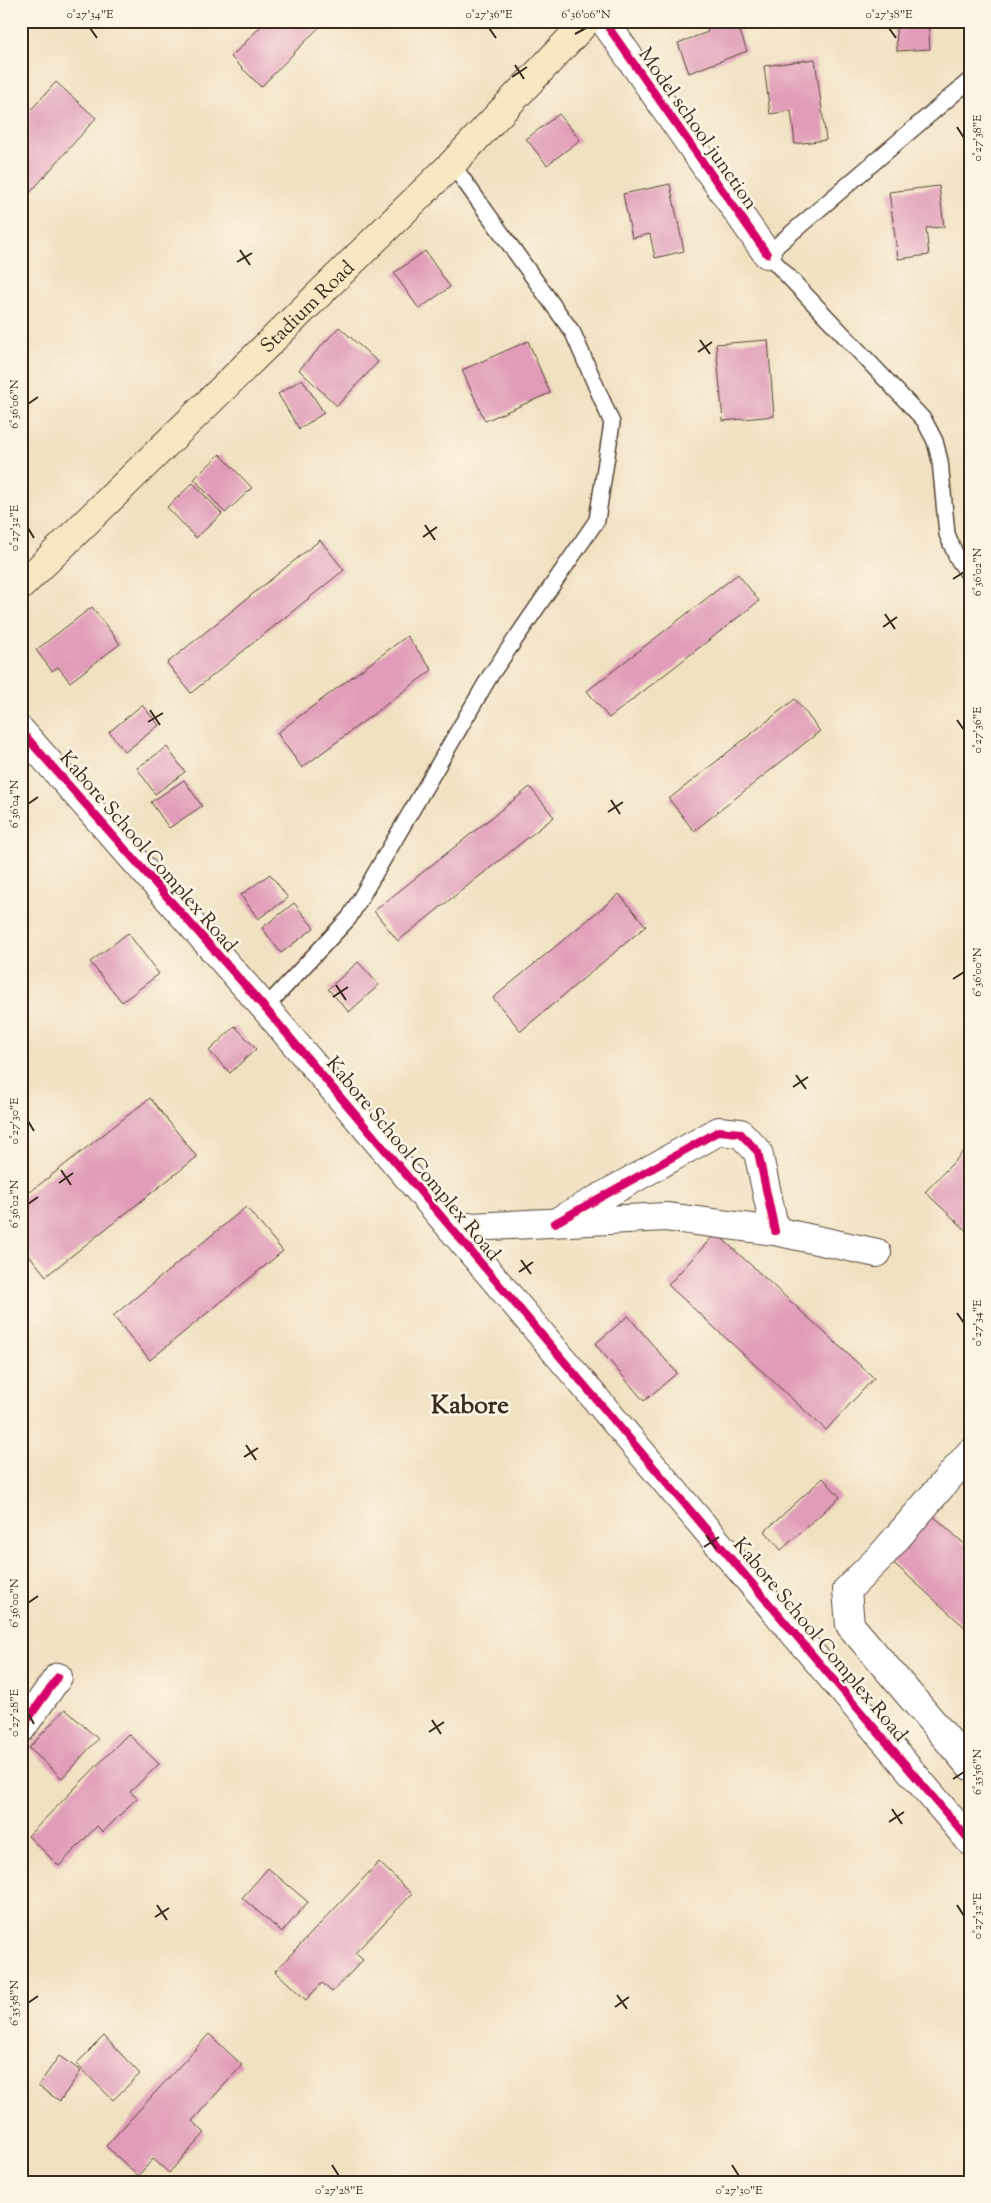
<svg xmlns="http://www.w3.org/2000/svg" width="991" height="2203" viewBox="0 0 991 2203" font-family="'Sorts Mill Goudy',serif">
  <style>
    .building { fill: #e09cb8 }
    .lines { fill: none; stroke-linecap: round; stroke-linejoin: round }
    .lane-casing { stroke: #564536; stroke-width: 18 }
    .street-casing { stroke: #564536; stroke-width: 30 }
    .secondary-casing { stroke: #564536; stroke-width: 30 }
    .lane { stroke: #fff; stroke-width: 15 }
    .street { stroke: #fff; stroke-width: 28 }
    .secondary { stroke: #f7e8c3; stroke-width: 28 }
    .cycleway-casing { stroke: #fcf5e5; stroke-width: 11 }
    .cycleway { stroke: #d6006c; stroke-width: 8 }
    .ticks { fill: none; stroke: #3b2a1e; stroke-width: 2 }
    .labels { text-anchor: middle; stroke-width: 5; stroke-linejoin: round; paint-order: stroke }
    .street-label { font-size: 20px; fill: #3b2a1e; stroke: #fcf5e5 }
    .district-label { font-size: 25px; font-weight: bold; fill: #3b2a1e; stroke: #fcf5e5 }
    .neatline { fill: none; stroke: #3b2a1e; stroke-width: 2 }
    .ticks-label { font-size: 12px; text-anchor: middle; fill: #3b2a1e }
  </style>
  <rect width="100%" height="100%" fill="#fcf5e5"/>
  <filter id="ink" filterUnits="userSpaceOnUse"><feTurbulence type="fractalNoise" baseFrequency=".02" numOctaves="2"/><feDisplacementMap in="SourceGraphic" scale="10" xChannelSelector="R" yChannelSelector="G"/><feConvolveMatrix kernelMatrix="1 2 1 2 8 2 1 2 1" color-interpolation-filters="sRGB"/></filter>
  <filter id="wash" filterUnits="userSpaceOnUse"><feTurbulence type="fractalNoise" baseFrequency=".0096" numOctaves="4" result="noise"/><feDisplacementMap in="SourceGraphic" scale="20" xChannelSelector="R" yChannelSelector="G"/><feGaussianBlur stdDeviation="1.12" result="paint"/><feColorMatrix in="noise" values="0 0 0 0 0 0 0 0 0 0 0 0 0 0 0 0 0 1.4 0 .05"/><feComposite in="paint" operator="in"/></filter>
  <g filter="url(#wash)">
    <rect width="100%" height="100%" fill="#f0e1c1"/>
    <g id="blocks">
      <path class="building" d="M266 21H325L261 87 231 57Z
        M715 21H736L747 51 689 73 678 43 708 32 706 25Z
        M870 21H928L930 49 897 51 896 23 870 25Z
        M815 59 826 140 795 144 791 111 770 114 764 66Z
        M56 82 96 118 29 194 21 187V121Z
        M559 114 580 140 547 165 526 139Z
        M670 184 684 251 655 258 650 234 632 238 623 194Z
        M939 186 944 227 926 228 929 255 898 259 889 192Z
        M425 251 450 287 419 309 394 273Z
        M339 327 378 362 337 406 299 370Z
        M768 340 774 416 723 421 716 344Z
        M528 341 550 393 485 421 462 370Z
        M302 379 324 413 299 429 278 394Z
        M220 454 252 488 225 513 194 479Z
        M193 483 222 514 196 538 167 507Z
        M320 540 344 570 191 693 167 663Z
        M738 574 759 601 609 718 587 691Z
        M92 607 120 644 70 682 58 667 52 671 36 650Z
        M407 636 432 670 302 768 277 733Z
        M795 699 820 731 694 831 669 799Z
        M142 705 159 725 125 752 109 732Z
        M167 747 185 772 155 794 137 768Z
        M184 780 202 806 169 828 151 802Z
        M530 787 554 817 398 941 374 911Z
        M270 874 288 898 258 919 241 895Z
        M619 894 646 926 521 1031 493 998Z
        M294 903 314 928 281 953 262 928Z
        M128 933 159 974 122 1002 90 962Z
        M358 962 379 985 349 1012 328 989Z
        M235 1026 256 1049 230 1073 209 1051Z
        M150 1098 197 1157 46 1276 21 1245V1199Z
        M970 1145V1234L925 1192Z
        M246 1207 283 1251 150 1360 113 1316Z
        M716 1233 874 1378 826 1430 668 1285Z
        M628 1316 677 1373 644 1401 595 1344Z
        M823 1478 840 1497 781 1550 765 1531Z
        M929 1512 970 1549V1632L887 1557Z
        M65 1709 98 1739 62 1778 29 1748Z
        M128 1734 159 1764 130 1792 137 1798 103 1832 97 1826 59 1866 28 1836Z
        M379 1862 412 1894 355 1953 363 1960 332 1992 322 1983 306 2000 275 1971Z
        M268 1868 308 1902 282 1932 242 1898Z
        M209 2034 242 2065 192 2121 205 2133 169 2173 153 2159 138 2176 106 2146Z
        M104 2036 140 2074 113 2100 76 2064Z
        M59 2056 81 2071 60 2101 38 2086Z"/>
    </g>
  </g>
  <g filter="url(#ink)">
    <use href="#blocks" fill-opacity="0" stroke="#564536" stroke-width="1"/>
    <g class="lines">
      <defs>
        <path id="lane" d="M970 80 767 254 924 420 935 441 940 461 947 534 957 558 970 576
          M265 1008 349 918 490 676 597 520 612 423 573 333 452 164"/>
        <path id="street" d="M604 21 767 254
          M21 731 265 1008 970 1841
          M560 1220 719 1131 740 1133 758 1152 775 1231
          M451 1228 666 1217 775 1231 877 1253
          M970 1453 882 1555 847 1590 850 1625 970 1766
          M21 1729 58 1677"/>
        <g id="secondary">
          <path id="s1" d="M21 586 452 164 587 21"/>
        </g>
      </defs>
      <use href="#lane" class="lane-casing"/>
      <use href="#street" class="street-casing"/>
      <use href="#secondary" class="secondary-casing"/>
      <use href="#lane" class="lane"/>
      <use href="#street" class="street"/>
      <use href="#secondary" class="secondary"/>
      <defs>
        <path id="cycleway" d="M604 21 767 254
          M21 731 265 1008 970 1841
          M555 1223 719 1131 740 1133 758 1152 775 1231
          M21 1729 58 1677"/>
      </defs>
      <use href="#cycleway" class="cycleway-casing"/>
      <use href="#cycleway" class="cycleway"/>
    </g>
  </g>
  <path class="ticks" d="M90 28 97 38M489 28 496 38M889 28 896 38M575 34 586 28M515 65 524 79M512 77 527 67M957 127 964 138M240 250 250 265M237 262 252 253M700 340 710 354M698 352 712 342M28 404 38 397M425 525 435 540M28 528 34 538M423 537 437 527M953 579 964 572M885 614 895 629M883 627 897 617M150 710 160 725M957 720 964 730M148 722 163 713M611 800 620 814M28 804 38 797M608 812 623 802M953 979 964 972M336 985 346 1000M333 997 348 987M796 1075 806 1089M793 1087 808 1077M28 1121 34 1131M61 1170 71 1185M59 1183 73 1173M28 1204 38 1197M521 1260 531 1274M519 1272 533 1262M957 1313 964 1323M246 1445 256 1460M244 1457 258 1448M706 1535 716 1549M704 1547 719 1537M28 1603 38 1596M28 1713 34 1724M432 1720 441 1734M429 1732 444 1722M953 1779 964 1772M892 1809 902 1824M889 1822 904 1812M157 1905 167 1920M957 1905 964 1916M155 1917 169 1908M617 1995 627 2009M28 2003 38 1996M615 2007 629 1997M332 2165 339 2176M732 2165 739 2176"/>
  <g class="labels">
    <g class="street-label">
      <text transform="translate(699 128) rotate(55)" y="7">Model school junction</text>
      <text dy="7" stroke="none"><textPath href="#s1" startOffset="400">Stadium Road</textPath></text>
      <text transform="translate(149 851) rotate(49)" y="7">Kabore School Complex Road</text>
      <text transform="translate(414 1158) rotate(50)" y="7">Kabore School Complex Road</text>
      <text transform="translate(821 1639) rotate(50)" y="7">Kabore School Complex Road</text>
    </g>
    <g class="district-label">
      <text x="470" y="1413">Kabore</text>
    </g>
  </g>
  <rect width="991" height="2203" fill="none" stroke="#fcf5e5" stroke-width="55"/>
  <rect x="28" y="28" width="936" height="2148" class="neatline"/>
  <g class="ticks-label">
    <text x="90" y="18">0°27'34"E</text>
    <text x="489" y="18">0°27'36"E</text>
    <text x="586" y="18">6°36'06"N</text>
    <text x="889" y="18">0°27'38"E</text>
    <text transform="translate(977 138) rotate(-90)" y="4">0°27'38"E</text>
    <text transform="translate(14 404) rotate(-90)" y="4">6°36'06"N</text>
    <text transform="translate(14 528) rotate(-90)" y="4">0°27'32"E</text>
    <text transform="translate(977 572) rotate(-90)" y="4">6°36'02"N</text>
    <text transform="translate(977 730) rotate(-90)" y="4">0°27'36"E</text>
    <text transform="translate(14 804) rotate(-90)" y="4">6°36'04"N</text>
    <text transform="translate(977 972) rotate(-90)" y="4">6°36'00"N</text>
    <text transform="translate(14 1121) rotate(-90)" y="4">0°27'30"E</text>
    <text transform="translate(14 1204) rotate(-90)" y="4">6°36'02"N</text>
    <text transform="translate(977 1323) rotate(-90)" y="4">0°27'34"E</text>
    <text transform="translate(14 1603) rotate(-90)" y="4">6°36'00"N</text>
    <text transform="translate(14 1713) rotate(-90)" y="4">0°27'28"E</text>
    <text transform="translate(977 1772) rotate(-90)" y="4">6°35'56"N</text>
    <text transform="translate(977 1916) rotate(-90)" y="4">0°27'32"E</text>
    <text transform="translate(14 2003) rotate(-90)" y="4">6°35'58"N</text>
    <text x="339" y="2194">0°27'28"E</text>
    <text x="739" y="2194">0°27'30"E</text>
  </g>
</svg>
